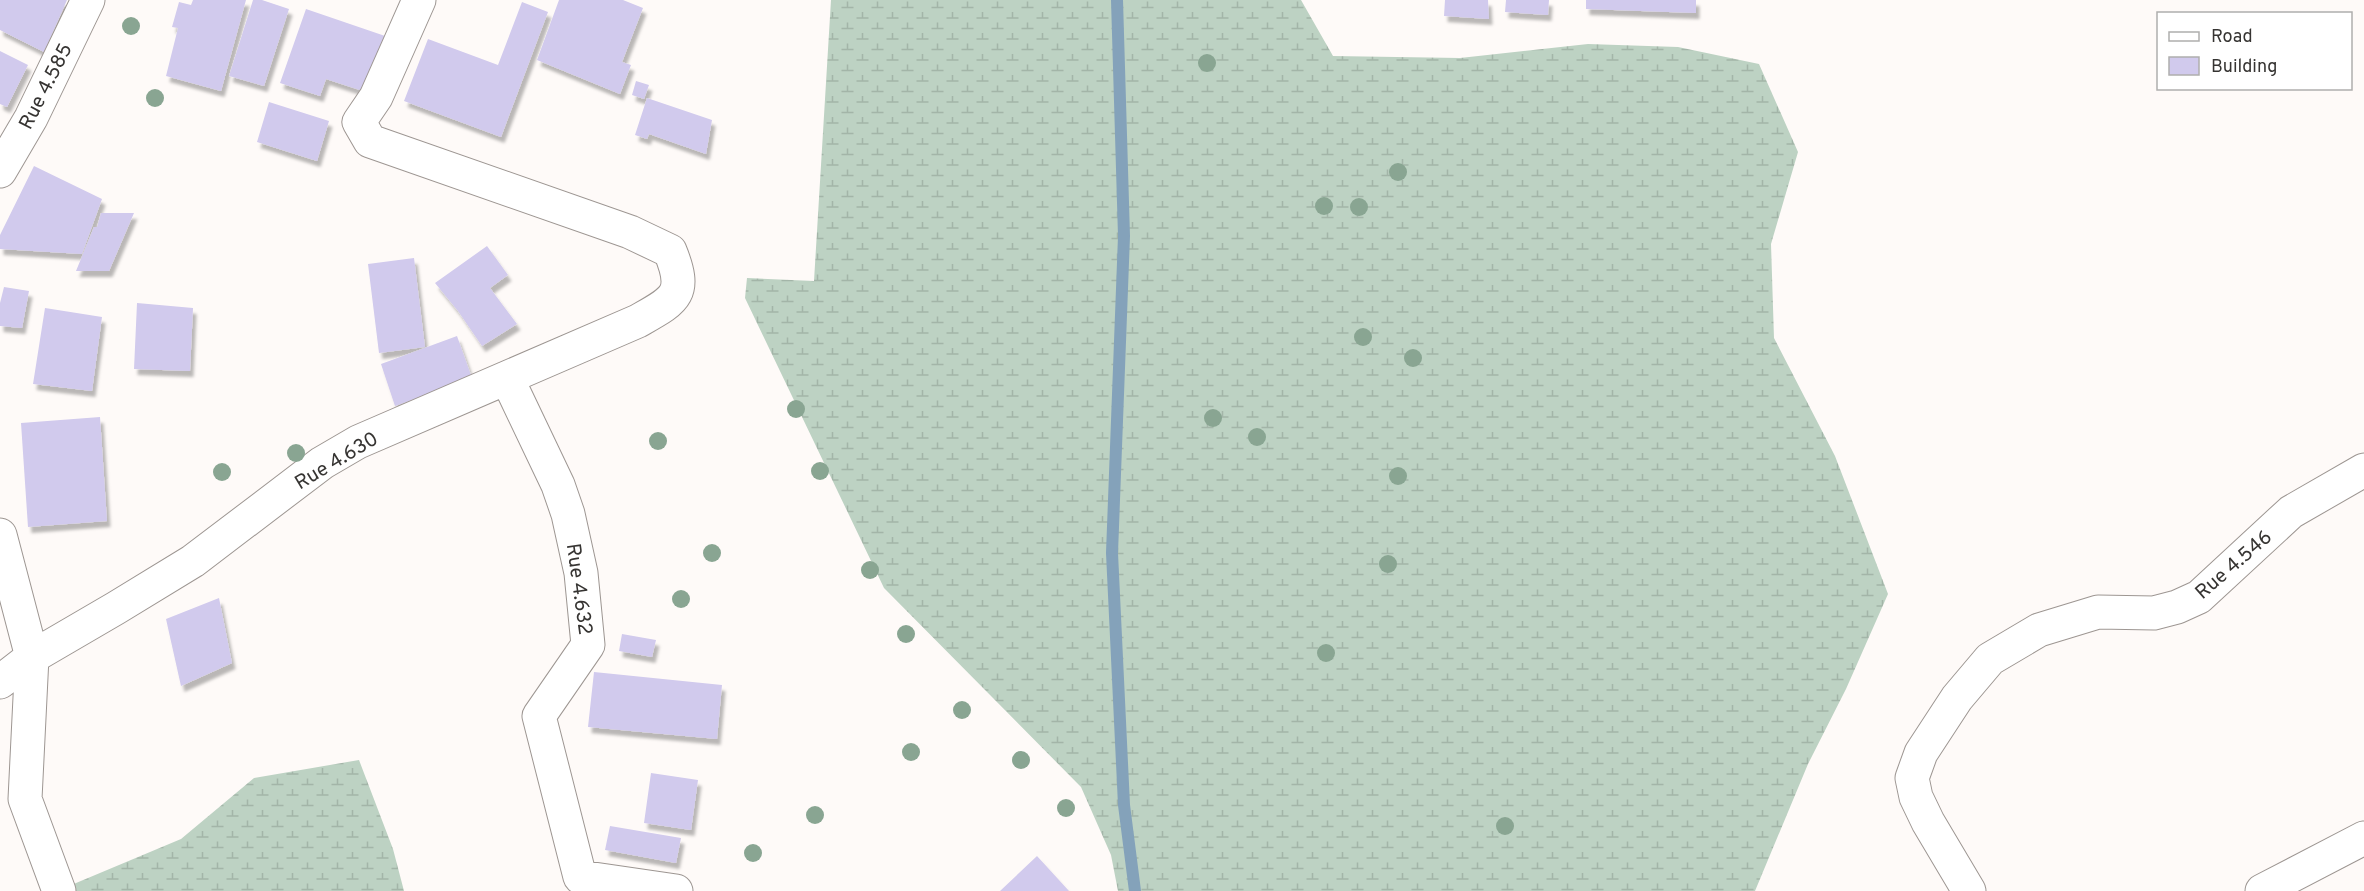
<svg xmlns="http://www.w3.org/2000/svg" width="2364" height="891" viewBox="0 0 2364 891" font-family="Overpass,sans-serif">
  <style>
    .wetland { fill: url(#wetland-marsh) }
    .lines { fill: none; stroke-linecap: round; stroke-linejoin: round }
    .stream { stroke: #84a2ba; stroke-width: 12 }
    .building { fill: #d1caed; filter: url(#shadow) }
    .minor-casing { stroke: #9d9692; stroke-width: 35 }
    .minor { stroke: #fff; stroke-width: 33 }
    .tree { fill: #89a592 }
    .labels { text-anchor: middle; stroke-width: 4.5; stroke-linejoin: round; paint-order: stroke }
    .street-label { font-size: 20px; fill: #363432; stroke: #fff }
  </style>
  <defs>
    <pattern id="wetland-marsh" width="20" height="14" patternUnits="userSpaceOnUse" patternTransform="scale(1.5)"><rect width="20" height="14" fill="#bdd2c3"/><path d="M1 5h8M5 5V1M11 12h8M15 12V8" fill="none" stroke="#a3b5a8"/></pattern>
    <filter id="shadow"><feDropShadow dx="3.5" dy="6" stdDeviation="1.5" flood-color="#0004"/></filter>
  </defs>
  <rect width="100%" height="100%" fill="#fefaf8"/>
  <path class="wetland" d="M831 0H1301L1333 56 1460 58 1588 44 1678 47 1759 64 1798 152 1771 244 1774 338 1835 456 1888 594 1846 689 1808 764 1755 891H1118L1111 855 1081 787 884 588 745 298 747 278 814 281Z
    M359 760 393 849 404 891H57L181 839 254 778Z"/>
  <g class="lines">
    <path class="stream" d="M1117 0 1124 236 1112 553 1124 805 1135 891"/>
  </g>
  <path class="building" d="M0 0H67L44 52 0 30Z
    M193 0H246L221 91 166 76 178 28 172 27 179 2 191 5Z
    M253 0H262L289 9 264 86 229 76Z
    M559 0H623L643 8 622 62 631 65 620 94 537 60Z
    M1445 0H1488L1489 19 1444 16Z
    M1506 0H1549L1548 15 1505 12Z
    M1586 0H1696V13L1586 9Z
    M522 2 548 12 501 137 404 101 428 39 498 65Z
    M306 9 388 37 369 93 326 79 320 96 280 83Z
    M0 51 28 65 7 107 0 104Z
    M636 81 649 85 644 99 632 95Z
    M647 98 712 120 706 154 649 134 647 139 635 135Z
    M269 102 329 121 317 161 257 142Z
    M34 166 102 199 82 254 0 249V235Z
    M101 213H134L109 271H76L94 227H97Z
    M487 246 508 275 490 288 517 324 482 346 458 311 435 283Z
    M414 258 425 347 379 353 368 264Z
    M4 287 29 291 22 328 0 326V303Z
    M137 303 193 308 190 371 134 369Z
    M45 308 102 317 92 391 33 384Z
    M457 336 472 378 395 406 381 364Z
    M100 417 107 521 28 527 21 423Z
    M219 598 232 663 181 686 166 619Z
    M622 634 656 640 652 657 619 651Z
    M594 672 722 685 717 739 588 727Z
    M651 773 698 780 691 830 644 823Z
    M610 826 681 838 676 863 605 850Z
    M1037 856 1069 891H1000Z"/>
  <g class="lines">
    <defs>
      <path id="minor" d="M0 171 31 118 88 0
        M507 378 558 485 568 514 581 573 588 645 539 716 580 877 676 891
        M0 535 32 657 25 799 59 891
        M0 682 32 657 116 608 193 561 322 463 358 442 638 321C675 300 688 295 670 251L630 232 370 141 359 122 376 97 419 0
        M1969 891 1928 822 1916 797 1912 778 1921 753 1957 698 1990 659 2039 630 2098 612 2154 613 2177 607 2199 597 2291 512 2364 470
        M2262 891 2364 838"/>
    </defs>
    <use href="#minor" class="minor-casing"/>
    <use href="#minor" class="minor"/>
  </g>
  <g class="tree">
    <circle cx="131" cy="26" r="9"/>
    <circle cx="1207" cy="63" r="9"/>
    <circle cx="155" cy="98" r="9"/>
    <circle cx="1398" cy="172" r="9"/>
    <circle cx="1324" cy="206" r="9"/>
    <circle cx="1359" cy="207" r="9"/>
    <circle cx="1363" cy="337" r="9"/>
    <circle cx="1413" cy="358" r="9"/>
    <circle cx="796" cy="409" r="9"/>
    <circle cx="1213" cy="418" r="9"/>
    <circle cx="1257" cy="437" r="9"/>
    <circle cx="658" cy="441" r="9"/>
    <circle cx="296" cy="453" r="9"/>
    <circle cx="820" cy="471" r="9"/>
    <circle cx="222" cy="472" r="9"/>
    <circle cx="1398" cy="476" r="9"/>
    <circle cx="712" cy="553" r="9"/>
    <circle cx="1388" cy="564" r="9"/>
    <circle cx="870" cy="570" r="9"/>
    <circle cx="681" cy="599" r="9"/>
    <circle cx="906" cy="634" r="9"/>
    <circle cx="1326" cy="653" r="9"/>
    <circle cx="962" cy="710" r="9"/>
    <circle cx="911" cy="752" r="9"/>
    <circle cx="1021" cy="760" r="9"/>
    <circle cx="1066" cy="808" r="9"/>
    <circle cx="815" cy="815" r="9"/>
    <circle cx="1505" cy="826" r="9"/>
    <circle cx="753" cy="853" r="9"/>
  </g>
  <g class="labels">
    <g class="street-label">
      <text transform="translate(45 86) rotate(-63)" y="7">Rue 4.585</text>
      <text transform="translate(336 460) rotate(-31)" y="7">Rue 4.630</text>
      <text transform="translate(2233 564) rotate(-41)" y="7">Rue 4.546</text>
      <text transform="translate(580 589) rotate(82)" y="7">Rue 4.632</text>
    </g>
  </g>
  <rect x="2157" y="12" width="195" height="78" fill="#ffffff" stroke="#afaead" stroke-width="1.5"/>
  <rect x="2169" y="32" width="30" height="9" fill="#ffffff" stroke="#afaead" stroke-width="1.5"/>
  <text x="2211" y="42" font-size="18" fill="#363432">Road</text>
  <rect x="2169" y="57" width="30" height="18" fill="#d1caed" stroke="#afaead" stroke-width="1.5"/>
  <text x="2211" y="72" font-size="18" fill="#363432">Building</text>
</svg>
